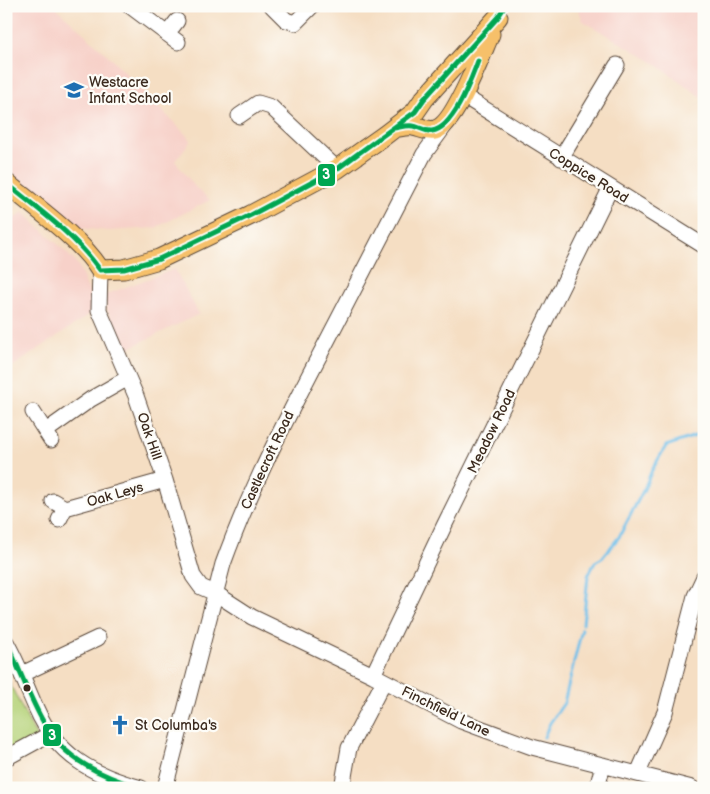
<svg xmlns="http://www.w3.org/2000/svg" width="710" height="794" viewBox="0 0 710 794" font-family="'Balsamiq Sans',sans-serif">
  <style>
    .built { fill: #f7d1c9 }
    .green { fill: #b6d37a; stroke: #787e4c }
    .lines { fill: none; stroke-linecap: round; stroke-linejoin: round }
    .stream { stroke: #6dbee8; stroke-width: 3 }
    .minor-casing { stroke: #574537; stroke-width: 17 }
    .major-casing { stroke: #574537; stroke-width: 21 }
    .minor { stroke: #fff; stroke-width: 15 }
    .major { stroke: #f6c06b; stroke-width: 19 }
    .bus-1-casing { stroke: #fdfcf7; stroke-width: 9 }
    .bus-1 { stroke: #00a651; stroke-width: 5 }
    .bus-dot { fill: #3b2a1e; stroke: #fdfcf7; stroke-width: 2 }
    .labels { text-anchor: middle; stroke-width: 4.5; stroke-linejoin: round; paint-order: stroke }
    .poi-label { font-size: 14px; fill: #3b2a1e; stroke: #fdfcf7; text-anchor: start }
    .street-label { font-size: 14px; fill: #3b2a1e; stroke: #fdfcf7 }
    .line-badge { stroke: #fdfcf7; stroke-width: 2 }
    .badge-label { font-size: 14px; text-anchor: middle; font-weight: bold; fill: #fff }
  </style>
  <rect width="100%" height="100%" fill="#fdfcf7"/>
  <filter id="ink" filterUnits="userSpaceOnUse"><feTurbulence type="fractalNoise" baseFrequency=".02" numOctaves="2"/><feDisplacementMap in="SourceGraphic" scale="10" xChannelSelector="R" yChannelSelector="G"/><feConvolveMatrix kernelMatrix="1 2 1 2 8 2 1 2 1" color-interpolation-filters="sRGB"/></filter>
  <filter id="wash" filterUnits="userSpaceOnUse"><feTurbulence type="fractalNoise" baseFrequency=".0096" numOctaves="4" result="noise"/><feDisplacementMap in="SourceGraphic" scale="20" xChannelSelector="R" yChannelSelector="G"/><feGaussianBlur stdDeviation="1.12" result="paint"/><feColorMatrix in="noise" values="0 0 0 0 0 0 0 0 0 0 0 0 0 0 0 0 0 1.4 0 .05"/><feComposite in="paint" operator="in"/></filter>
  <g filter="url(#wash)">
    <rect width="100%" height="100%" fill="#f5dec3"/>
    <path class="built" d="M6 6H54L113 60 191 140 175 161 196 188 210 200 155 228 109 231 80 228 58 217 6 175Z
      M577 6H704V99L653 62 583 21Z
      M23 212 66 252 78 265 94 304 90 314 6 371V225Z
      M175 269 199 314 125 350 106 307 104 295Z"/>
    <path class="green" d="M6 676 37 738 6 751Z"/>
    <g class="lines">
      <path class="stream" d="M583 624 588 576 595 562 602 558 619 537 644 489 652 470 666 446 704 433
        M544 737 550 723 564 703 582 629"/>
    </g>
  </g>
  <g filter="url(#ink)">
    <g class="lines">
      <defs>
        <path id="minor" d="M130 6 178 42
          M272 6 286 20 295 23 312 6
          M167 34 177 21
          M462 95 704 246
          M239 116 258 103 271 107 337 169
          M561 158 617 65
          M100 270 99 310 136 396 165 480 193 576 201 587 215 593 252 617 373 675 461 721 532 747 692 788
          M33 412 51 440
          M46 431 91 399 128 378
          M53 501 65 508 59 520
          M65 508 165 480
          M6 642C18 663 26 686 36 708 57 756 93 775 141 788
          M22 674 98 638
          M373 675 444 526 610 189
          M6 758 50 734
          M638 773 665 712 695 596 704 577
          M165 788 223 564C251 487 288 415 326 343 359 280 391 217 424 154L446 124
          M342 788 349 748 384 681
          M597 788 603 765"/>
        <path id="major" d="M394 128C400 127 407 125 413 126 421 127 426 132 435 130 455 125 481 54 490 34
          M6 183C34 206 83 241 100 270L124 269 159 259 251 215 337 169 385 135 415 112 424 99 498 17"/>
      </defs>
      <use href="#minor" class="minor-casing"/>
      <use href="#major" class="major-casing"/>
      <use href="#minor" class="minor"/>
      <use href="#major" class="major"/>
      <defs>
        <path id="bus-1" d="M394 128C400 127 407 125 413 126 419 127 426 132 432 131 454 128 471 79 478 61
          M6 183C39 210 75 235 100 270
          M100 270 124 269 159 259 251 215 337 169 415 112 424 99 498 17 505 6
          M6 642C20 669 29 697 44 723 64 760 102 776 140 788"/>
      </defs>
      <use href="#bus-1" class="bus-1-casing"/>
      <use href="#bus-1" class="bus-1"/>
    </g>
  </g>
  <defs>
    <symbol id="school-bare" viewBox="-9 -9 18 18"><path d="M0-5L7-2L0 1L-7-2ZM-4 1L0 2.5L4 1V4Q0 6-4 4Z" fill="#1f6fb2" stroke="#fdfcf7" stroke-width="2.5" paint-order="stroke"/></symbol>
    <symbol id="church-bare" viewBox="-9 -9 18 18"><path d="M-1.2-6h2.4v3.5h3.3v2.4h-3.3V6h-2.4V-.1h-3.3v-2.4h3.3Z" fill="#1f6fb2" stroke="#fdfcf7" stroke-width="2.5" paint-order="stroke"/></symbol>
  </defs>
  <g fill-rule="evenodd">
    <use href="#school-bare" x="60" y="76" width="28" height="28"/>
    <use href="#church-bare" x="106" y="711" width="28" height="28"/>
  </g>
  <circle class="bus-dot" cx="27" cy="688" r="4.5"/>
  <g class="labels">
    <g class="poi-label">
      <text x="89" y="87">Westacre<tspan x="89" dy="16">Infant School</tspan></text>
      <text x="135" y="730">St Columba's</text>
    </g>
    <g class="street-label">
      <text transform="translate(589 175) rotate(32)" y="5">Coppice Road</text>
      <text transform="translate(491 431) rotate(-64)" y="5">Meadow Road</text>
      <text transform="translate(150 436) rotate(71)" y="5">Oak Hill</text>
      <text transform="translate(267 460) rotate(-65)" y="5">Castlecroft Road</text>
      <text transform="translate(115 494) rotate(-16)" y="5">Oak Leys</text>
      <text transform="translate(446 711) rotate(26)" y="5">Finchfield Lane</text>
    </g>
  </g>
  <g class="line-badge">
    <rect x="317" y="163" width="19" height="24" rx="5" fill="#00a651"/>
    <rect x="42" y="723" width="20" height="24" rx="5" fill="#00a651"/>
  </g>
  <g class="badge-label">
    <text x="326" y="179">3</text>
    <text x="52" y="740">3</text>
  </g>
  <rect width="710" height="794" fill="none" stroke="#fdfcf7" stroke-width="25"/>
</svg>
